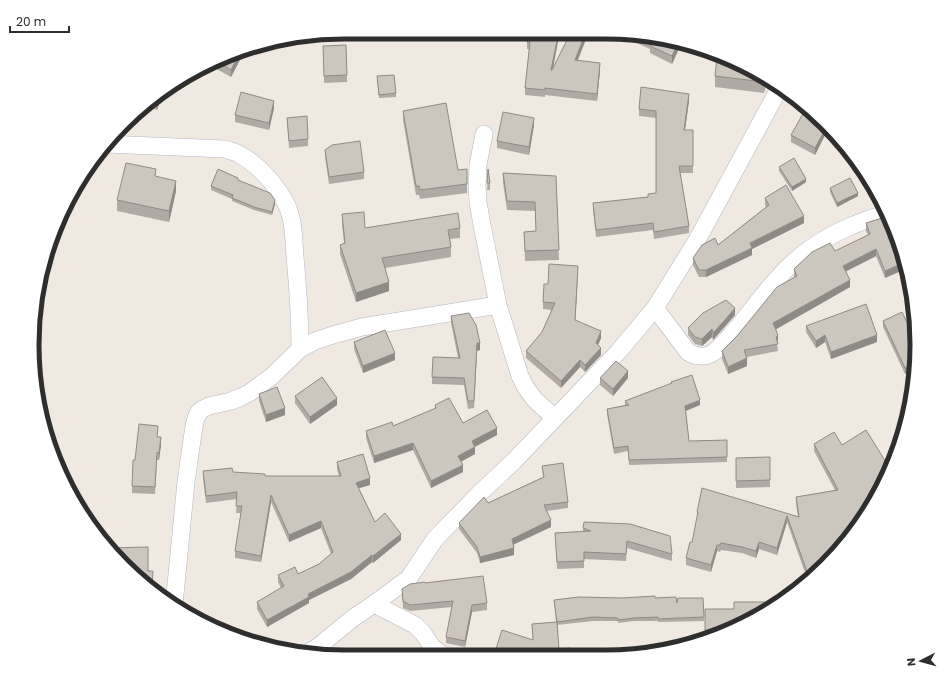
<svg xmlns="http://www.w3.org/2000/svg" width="949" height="689" viewBox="0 0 949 689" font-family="Poppins,sans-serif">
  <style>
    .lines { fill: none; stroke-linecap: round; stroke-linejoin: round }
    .street-casing { stroke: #b4b7c1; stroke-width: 18 }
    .street { stroke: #fff; stroke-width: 17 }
    .wall { fill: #afaba4 }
    .shaded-wall { fill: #8e8b86 }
    .building { fill: #cbc7bf; stroke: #8e8b86 }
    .rim { fill: none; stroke: #2e2e2e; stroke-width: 5 }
  </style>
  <rect width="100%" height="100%" fill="#efe9e1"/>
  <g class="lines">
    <defs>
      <path id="street" d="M484 134 478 165 477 186 478 202 482 225 498 305 520 376 526 388 535 400 555 418
        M106 144 225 149C230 151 237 152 242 156 260 166 285 194 290 214 294 227 294 243 295 257 298 288 300 318 300 349
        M655 308 688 352C696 357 706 358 714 352 725 344 734 331 743 321 761 298 779 273 802 255 824 237 859 220 887 214
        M374 604 415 625 423 633 432 647 444 656
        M174 605 186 482 194 426 196 418 199 412 203 409 209 406 231 401 241 397 249 393 271 377 300 349 315 341 333 335 362 327 498 305
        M307 654 319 646 353 618 374 604 409 578 435 539 481 492 514 461 619 351 655 308 696 242 779 89"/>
    </defs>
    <use href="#street" class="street-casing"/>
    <use href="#street" class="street"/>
  </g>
  <path class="wall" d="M528 35 559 36 553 70 578 60 600 70 597 101 545 95V97L525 95V88L529 49H527V42Z
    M623 37 666 38 681 44 672 64 650 53V49Z
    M323 46 347 75V82L324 83Z
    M252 48 249 53 246 51Z
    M244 52 231 77 211 66Z
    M761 74 766 78 764 93 715 87V76Z
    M377 76 396 93V97L379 98Z
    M163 92 157 110 146 107Z
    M689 101 685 130H693V173H680L689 226V233L654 239 653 230 596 237 593 210V203L648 197V194L656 193V118L639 116V109Z
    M274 108 269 130 235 122V115Z
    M403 111 458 170 467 169V193L420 199 419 195H416L403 120Z
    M287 118 308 139V146L289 148Z
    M534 125 529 155 497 148V141Z
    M828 129 815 155 791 142V135Z
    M325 150 364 172V179L329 184 325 157Z
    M779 167 806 182 792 191 779 171Z
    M488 169 490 183V190H487Z
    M503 173 556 176 559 260 525 261 524 232 536 231 535 211 507 210 503 183Z
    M156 176 176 191 169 222 117 211V200Z
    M238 180 275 204 272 215 254 210 232 201V199L211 190V186Z
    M830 188 858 196 837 207 830 192Z
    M765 198 804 223 752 249V255L706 277H699L693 265V258L718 245 766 207 765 205Z
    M342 214 365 228H460V238L450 239 451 247V257L385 268 389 291 356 302 340 254V245L344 243 342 224Z
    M885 217V278L876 256 846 271 850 287 776 329 778 343H777L778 351 747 357V366L728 374 722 359V351L794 277V269L835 251 868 235 866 231V223Z
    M578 273 575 320 601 338 598 345 601 355 585 372 580 367 561 388 526 358V351L542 332 552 310 543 309V302L548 284Z
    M735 315 713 340 712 337 702 346 695 344 688 335V328Z
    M451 316 480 350 477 351 474 408 468 409 464 385 432 384V377L458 358 451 323Z
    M883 321 914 337 916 365V369L905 374 883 327Z
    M806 326 877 342 831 359 825 342 816 348 806 332Z
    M354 342 395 360 363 373 354 349Z
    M600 378H628L613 396 600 385Z
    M259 394 285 415 266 422 259 401Z
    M295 396 337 405 310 424 295 403Z
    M625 401 700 405 686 411 689 441 727 440V462L629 465 628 451 614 454 607 414V409L625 405Z
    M910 401 908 417 904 412V405Z
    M435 405 463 423 497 435 475 447V454L461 462 463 472 431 488 413 450 374 463 366 438V431L393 426 435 409Z
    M866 430 810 580 808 581 787 522 777 555 759 549 756 558 742 553 721 550 720 552 717 551 711 572 686 565V558L692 542 697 519V512L798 517 796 504V497L835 490 814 451V444L842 445Z
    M158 437 161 445 159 460H157L155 494 132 493V486L135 460Z
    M770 457V487L736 488V458Z
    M337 462 370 485 359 488 375 522 401 540 373 563 372 562 351 579 309 600V603L267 627 257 609V602L281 588 278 582V575L298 574 319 564 331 554 321 528 289 542 271 502 261 562 235 558V551L241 513H236L237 499 206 503 203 478V471L233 472 265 476H339L337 469Z
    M542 466 568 502V508L547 511 551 527 513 545 514 555 480 563 477 553 459 529V523L488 503 543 477Z
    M583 528 672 554V561L627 548 626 561 584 559V568L557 569 555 533 583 531Z
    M425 583 487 603V610L472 612 465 647 446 643V637L452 607 410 611 403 608 402 589Z
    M622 598H655L677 603 703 598 704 621 658 622V621H634L618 623V621H593L557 625 559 649 570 655H495V652L533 639 532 624 556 622 554 600Z
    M774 602 724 633 713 636H705V609H734Z"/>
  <path class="shaded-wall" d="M558 36H559L551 77V70Z
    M584 37H587L575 67V60Z
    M678 43 681 44 672 64V56Z
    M244 52 231 77V70L239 54Z
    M600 63V70L597 101V94Z
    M765 77 766 78 764 93V82Z
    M163 92 157 110V103L160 95Z
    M689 94V101L684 137V130Z
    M274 101V108L269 130V123Z
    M534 118V125L529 155V147Z
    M826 128 828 129 815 155V148Z
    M806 179V182L792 191V187Z
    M176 181V191L169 222V211Z
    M858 193V196L837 207V203Z
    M275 200V204L272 215V212Z
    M804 216V223L752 249V255L706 277V270L750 243Z
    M876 249V256L843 273V266Z
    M905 262 906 269 885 278V271Z
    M578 266V273L575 327V320Z
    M850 280V287L773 331V323Z
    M389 282V291L356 302V293Z
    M735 308V315L713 340V333Z
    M712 329V337L702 346V339Z
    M601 331V338L596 350V343Z
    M778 335V343L776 344V337Z
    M825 335V342L816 348V341Z
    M877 335V342L831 359V352Z
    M477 343H480V350L477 351 474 408Z
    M601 348V355L585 372V365Z
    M395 353V360L363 373V366Z
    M747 358V366L728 374V367Z
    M580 360V367L561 388V381Z
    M916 363V369L905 374V368Z
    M628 371V378L613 396V389Z
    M337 398V405L310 424V417Z
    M700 400V405L685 411V406Z
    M285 408V415L266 422V415Z
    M497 428V435L472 448V441Z
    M161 437V445L159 460V453Z
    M413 443V450L374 463V456Z
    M475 447V454L458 463V456Z
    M463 465V472L431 488V481Z
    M370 478V485L356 489V483Z
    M271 495V502L261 562V556Z
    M787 516V522L777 555V548Z
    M551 520V527L512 545V539Z
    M321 521V528L289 542V535Z
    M401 534V540L373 563V556Z
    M759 542V549L756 558V551Z
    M717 545V551L711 572V565Z
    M514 548V555L480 563V557Z
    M372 555V562L351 579 309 600V603L267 627V620Z
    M472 605V612L465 647V641Z"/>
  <path class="building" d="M528 35 558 36 551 70H552L569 36 584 37 575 60 600 63 597 94 545 88V90L525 88 530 42H527Z
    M640 38H666L678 43 672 56 650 46 651 43Z
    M346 45 347 75 324 76 323 46Z
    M239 54 231 70 219 63Z
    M717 57 761 74 765 77 764 82 715 76Z
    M394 75 396 93 379 95 377 76Z
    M641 87 689 94 684 130H693V166H679L689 226 654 232 653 223 596 230 593 203 648 197V194L656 193V111L639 109Z
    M241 92 274 101 269 123 235 115Z
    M160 95 157 103 152 102Z
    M446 103 458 170 467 169V184L420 190 419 186H416L403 111Z
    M805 110 826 128 815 148 791 135Z
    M503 112 534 118 529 147 497 141Z
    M307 116 308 139 289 141 287 118Z
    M360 141 364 172 329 177 325 150 332 145Z
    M794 158 806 179 792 187 779 167Z
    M126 163 156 169 155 176 176 181 169 211 117 200Z
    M218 169 238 178V180L270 193 275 200 272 212 254 207 232 198 233 195 211 186Z
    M488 169 490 183H487Z
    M503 173 556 176 559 250 525 251 524 232 536 231 535 202 507 201Z
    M850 178 858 193 837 203 830 188Z
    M786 185 804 216 750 243 752 248 706 270H699L693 258 702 245 715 238 718 245 769 205 765 198Z
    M364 212 365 228 458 213 460 228 448 230 451 247 382 258 389 282 356 293 340 245 345 243 342 214Z
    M885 217 896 243 900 242V244L905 262 885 271 876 249 843 266 850 280 773 323 778 335 776 337 778 344 744 350 747 358 728 367 722 351 737 336 777 287 797 276 794 269 812 252 830 243 835 251 870 234 866 223Z
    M549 264 578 266 575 320 601 331 596 343 601 348 585 365 580 360 561 381 526 351 542 332 555 303 543 302 544 284H548Z
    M726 300 735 308 725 320 713 333 712 329 702 339 695 337 688 328 703 313Z
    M866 304 877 335 831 352 825 335 816 341 806 326Z
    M902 312 914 337 915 336 916 363 905 368 883 321Z
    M469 313 476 325 480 343H477L474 401H468L464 378 432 377 433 357 460 358 451 316Z
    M385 330 395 353 363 366 354 342Z
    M616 361 628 371 613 389 600 378Z
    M692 375 700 400 685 406 689 441 727 440V457L629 460 628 446 614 448 607 409 629 405 625 401 672 383 671 382Z
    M322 377 337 398 310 417 295 396Z
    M277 387 285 408 266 415 259 394Z
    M449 398 463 423 487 410 497 428 472 441 475 447 458 456 463 465 431 481 413 443 374 456 366 431 392 422 393 426 436 408 435 405Z
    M910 401 909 412 904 405Z
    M139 424 158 426 157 437H161L159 453 157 452 155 487 132 486 133 460H135Z
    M866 430 889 467 891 466 885 483 852 535 810 580 787 516 777 548 759 542 756 551 742 547 721 543 720 545H717L711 565 686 558 690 542H692L698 512H697L702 488 799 517 796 497 838 490 814 444 834 432 842 445Z
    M363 454 370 478 356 483 375 522 385 513 401 534 373 556 372 555 351 572 308 594 309 597 267 620 257 602 284 586 278 575 295 567 298 574 319 564 333 552 321 521 289 535 271 495 261 556 235 551 242 506H236L237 492 206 496 203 471 232 468 233 472 265 474V476H341L337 462Z
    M770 457V480L736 481V458Z
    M563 463 568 502 544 505 551 520 512 539 514 548 480 557 477 547 459 523 484 497 488 503 544 477 542 466Z
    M584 522 630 524 670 536 672 554 627 541 626 554 584 552V561L557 562 555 533 591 531 583 528Z
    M148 547V571H153L152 588H150L109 550 108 548Z
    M483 576 487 603 472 605 465 641 446 637 453 601 410 605 403 601 402 589 410 584 425 582V583Z
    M655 596V598L676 597 677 603 678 598H703L704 617 658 619V617L634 618 618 620V618L593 617 557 622 554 600 579 597 622 598Z
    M734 602H774L730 630H705V609H734Z
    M557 622 559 649 570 648V655H504L495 652 502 630 533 640 532 624Z
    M421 648 428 650 436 656H419Z"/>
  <path d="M0 0H949V689H0ZM344 39H605A305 305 0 0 1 910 344V345A305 305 0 0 1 605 650H344A305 305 0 0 1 39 345V344A305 305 0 0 1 344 39Z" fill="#fff" fill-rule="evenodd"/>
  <path class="rim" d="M344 39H605A305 305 0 0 1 910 344V345A305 305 0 0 1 605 650H344A305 305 0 0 1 39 345V344A305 305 0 0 1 344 39Z"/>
  <g transform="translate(921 661) rotate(264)" stroke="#ffffff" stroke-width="3" paint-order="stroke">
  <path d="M0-3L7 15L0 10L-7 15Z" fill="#2e2e2e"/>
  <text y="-6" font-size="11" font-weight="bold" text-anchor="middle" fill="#2e2e2e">N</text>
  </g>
  <path d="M10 26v6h59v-6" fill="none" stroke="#2e2e2e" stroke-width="2"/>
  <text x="16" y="26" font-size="12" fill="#2e2e2e" stroke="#ffffff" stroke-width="3" paint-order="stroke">20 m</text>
</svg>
